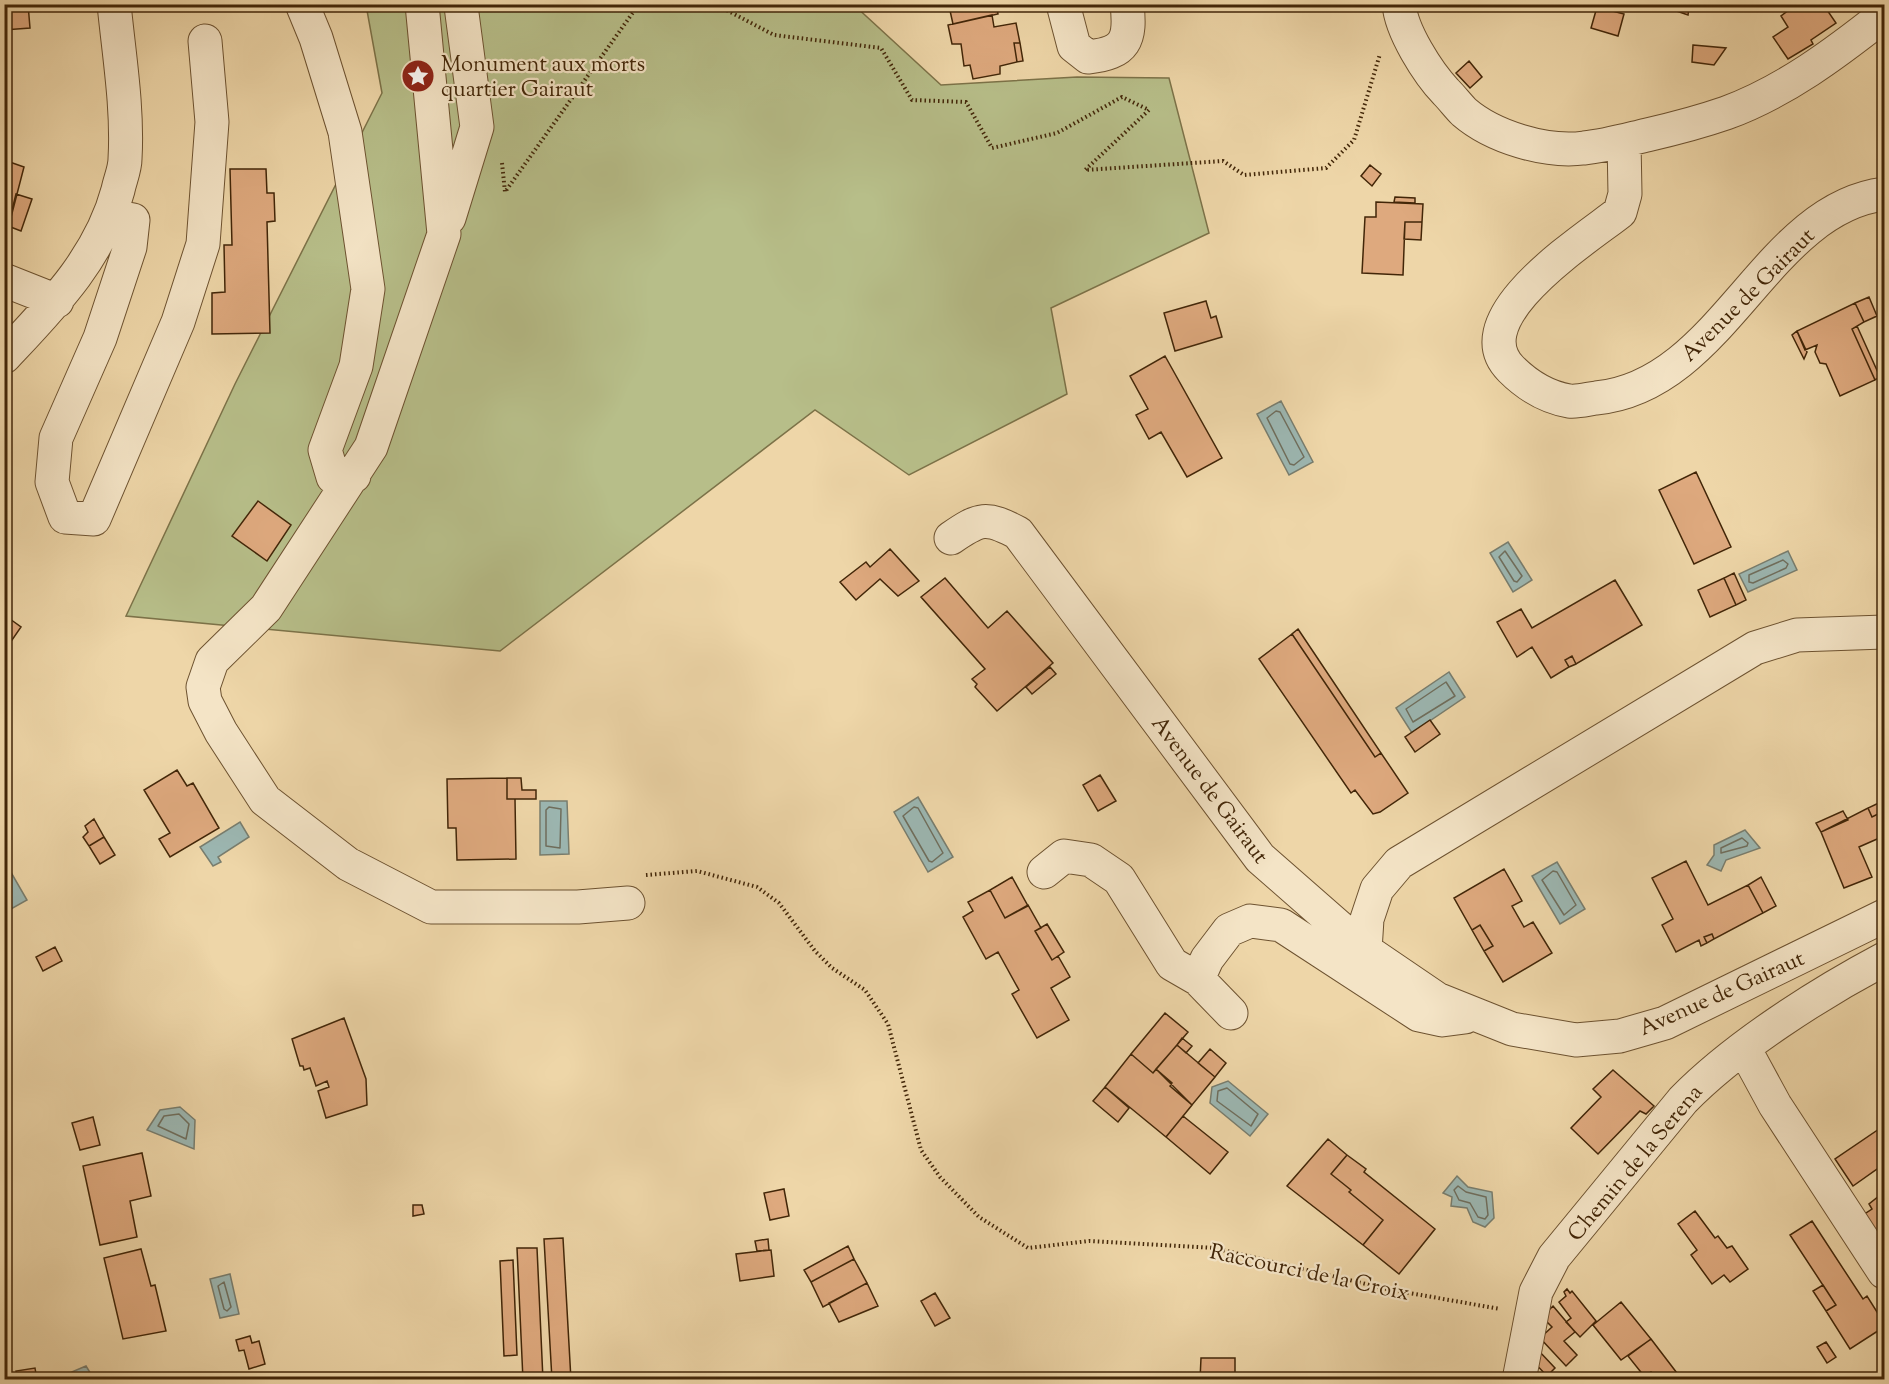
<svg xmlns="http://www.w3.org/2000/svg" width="1889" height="1384" viewBox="0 0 1889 1384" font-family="'Sorts Mill Goudy',serif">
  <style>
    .green { fill: #b7be89; stroke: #7c7248; stroke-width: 1.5 }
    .water { fill: #9cb7b2; stroke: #787d6e; stroke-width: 1.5 }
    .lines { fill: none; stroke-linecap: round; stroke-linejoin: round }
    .shore { stroke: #6f6e5d; stroke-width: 1.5 }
    .building { fill: #dea97e; stroke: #422608; stroke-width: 1.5 }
    .minor-casing { stroke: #6d5230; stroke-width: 35 }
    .path { stroke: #422608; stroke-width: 4; stroke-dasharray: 1.5 3; stroke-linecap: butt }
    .minor { stroke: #f4e4c6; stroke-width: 33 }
    .labels { text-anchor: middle; stroke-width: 4.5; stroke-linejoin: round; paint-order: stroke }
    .poi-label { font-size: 22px; fill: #422608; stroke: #f4e4c6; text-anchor: start }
    .street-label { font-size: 22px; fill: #422608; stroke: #f4e4c6 }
  </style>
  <rect width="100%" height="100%" fill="#eed6a8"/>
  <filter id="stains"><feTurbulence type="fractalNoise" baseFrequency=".00333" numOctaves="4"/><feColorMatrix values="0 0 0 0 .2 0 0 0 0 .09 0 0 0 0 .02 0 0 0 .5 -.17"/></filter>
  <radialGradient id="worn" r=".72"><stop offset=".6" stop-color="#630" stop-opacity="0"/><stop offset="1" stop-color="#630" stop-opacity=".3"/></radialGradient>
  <path class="green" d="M366 5H854L941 85 1077 77 1169 78 1209 233 1051 308 1067 394 909 475 815 410 500 651 126 616 235 384 382 93Z"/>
  <path class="water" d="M1281 401 1313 462 1289 475 1257 414Z
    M1508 542 1532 580 1513 592 1490 553Z
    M1788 551 1797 570 1748 592 1739 574Z
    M1449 672 1465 697 1412 733 1396 708Z
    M918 797 953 857 928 872 894 812Z
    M540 801H567L569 854 540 855Z
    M240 822 249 837 218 857 221 862 213 866 200 847Z
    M1745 830 1760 848 1726 860 1721 871 1707 865 1714 855V845Z
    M5 862 27 900 11 909 5 898Z
    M1557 862 1585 909 1560 924 1532 876Z
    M1228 1081 1268 1114 1250 1136 1210 1103 1212 1087Z
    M180 1107 195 1120 194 1149 147 1130 160 1110Z
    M1457 1176 1468 1187 1492 1192 1494 1218 1485 1227 1473 1222 1467 1208 1451 1206 1452 1197 1443 1193Z
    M230 1274 239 1314 220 1318 210 1279Z
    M86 1366 94 1379H64L62 1376Z"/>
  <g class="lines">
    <path class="shore" d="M1276 411 1280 412 1304 457 1294 465 1290 464 1267 418Z
      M1505 551 1522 576 1517 582 1514 581 1499 557Z
      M1783 560 1788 564 1786 568 1753 583 1749 582V575Z
      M1446 682 1455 696 1413 722 1406 709Z
      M549 807 561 809 560 848 546 846V810Z
      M914 807 918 808 943 853 932 862 929 861 903 816Z
      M1742 838 1748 843 1747 846 1721 853V848Z
      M1553 871 1557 872 1576 905 1564 915 1542 880Z
      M1227 1088 1258 1114 1251 1126 1217 1101 1218 1091Z
      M179 1114 189 1124 186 1139 158 1126 164 1116Z
      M1458 1186 1466 1192 1486 1197 1488 1215 1485 1219 1478 1217 1470 1203 1459 1200 1454 1190Z
      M224 1282 231 1307 227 1311 224 1309 218 1286Z"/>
  </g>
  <path class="building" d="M4 4H28L30 28 4 30Z
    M941 4H996L998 14 953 24 949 6 942 7Z
    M1681 4 1689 7 1688 15 1659 5Z
    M1797 4H1823L1836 23 1811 40 1813 44 1788 59 1773 37 1788 27 1781 16Z
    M1597 7 1624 14 1618 36 1591 28Z
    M992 15 994 27 1016 23 1020 43H1014L1017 62 1000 66V74L973 79 970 65 964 66 961 44H952L948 25Z
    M1014 43H1020L1023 61 1017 62Z
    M1693 45 1726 48 1714 65 1692 62Z
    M1469 61 1482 77 1470 88 1456 73Z
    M4 160 24 167 10 221 4 219Z
    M1370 165 1381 174 1372 186 1361 176Z
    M230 169H266L267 193H274L275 221 267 222 270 333 212 334V293L225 292 224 245H232Z
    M16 194 32 199 21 231 8 226Z
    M1395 197 1415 198V203L1394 202Z
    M1376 202 1423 204 1422 222H1405L1403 275 1362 273 1365 217H1376Z
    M1405 222H1422L1421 240 1404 239Z
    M1869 297 1877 316 1864 322 1855 303Z
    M1206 301 1211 318 1216 316 1222 337 1175 351 1164 313Z
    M1855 303 1864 322 1852 329 1875 380 1840 396 1826 364 1820 363 1815 352 1817 345 1805 350 1797 331Z
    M1857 326 1880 377 1875 380 1852 329Z
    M1797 331 1807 352 1804 359 1792 335Z
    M1165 356 1222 458 1187 477 1161 432 1149 439 1136 415 1148 409 1130 376Z
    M1696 472 1731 547 1694 564 1659 490Z
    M258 501 291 525 267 561 232 536Z
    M890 549 919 581 898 596 880 579 856 600 840 582 866 562 870 567Z
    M1734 573 1746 600 1736 605 1724 578Z
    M945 578 988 628 1007 611 1053 663 997 711 975 687 977 684 972 679 985 669 921 597Z
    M1724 578 1736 605 1710 617 1698 590Z
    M1615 580 1642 625 1576 664 1572 656 1565 660 1569 667 1551 678 1532 647 1517 657 1497 622 1521 609 1532 628Z
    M10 619 21 627 10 643 4 639V626Z
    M1298 629 1381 753 1375 757 1292 634Z
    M1292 634 1375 757 1381 753 1408 793 1380 812 1373 814 1355 790 1351 793 1259 659Z
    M1572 656 1576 664 1569 667 1565 660Z
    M1050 667 1056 674 1032 694 1026 687Z
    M1430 720 1440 734 1415 752 1405 737Z
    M177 770 187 786 193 783 219 828 170 857 159 839 170 833 144 790Z
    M1100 775 1116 801 1098 811 1083 785Z
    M507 778V799H515L516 859 457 860 456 828H448L447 779Z
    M507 778H521L522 790H536V799H507Z
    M1883 801 1884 811 1872 817 1868 808Z
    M1868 808 1872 817 1884 811V836L1859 847 1872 877 1844 888 1821 832Z
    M1843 811 1848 820 1821 832 1816 823Z
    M94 819 104 837 89 846 83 837 88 832 85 826Z
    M104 837 115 855 100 864 89 846Z
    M1686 861 1708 905 1748 885 1763 913 1714 939 1712 934 1704 937 1707 943 1701 946 1699 940 1676 952 1662 925 1673 919 1652 878Z
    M1504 869 1522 901 1512 906 1524 927 1533 922 1552 953 1503 982 1484 951 1493 946 1480 925 1472 930 1454 898Z
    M1012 877 1028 906 1005 918 990 890Z
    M1761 877 1776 906 1763 913 1748 885Z
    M990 890 1005 918 1028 905 1041 928 1035 931 1052 960 1058 956 1070 977 1051 988 1069 1020 1037 1038 1012 994 1019 990 998 952 986 959 963 917 973 911 968 902Z
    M1047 924 1064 952 1052 960 1035 931Z
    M1480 925 1493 946 1484 951 1472 930Z
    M1712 934 1714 939 1707 943 1704 937Z
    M55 947 62 961 43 971 36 957Z
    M1165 1013 1188 1032 1153 1073 1131 1054Z
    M344 1018 366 1079 367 1105 326 1118 318 1091 329 1087 327 1081 316 1086 310 1068 304 1070 303 1066H300L292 1039Z
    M1182 1038 1192 1046 1186 1053 1177 1045Z
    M1177 1045 1215 1077 1192 1105 1156 1069Z
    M1210 1049 1226 1063 1215 1077 1198 1063Z
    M1131 1054 1153 1073 1156 1069 1172 1083 1170 1086 1192 1105 1166 1137 1105 1087Z
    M1613 1070 1654 1106 1646 1114 1640 1111 1598 1154 1571 1128 1601 1097 1593 1089Z
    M1105 1087 1129 1108 1118 1122 1093 1101Z
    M1183 1116 1228 1152 1210 1174 1166 1137Z
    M93 1117 100 1145 80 1150 72 1123Z
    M1884 1121V1164L1853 1186 1835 1159 1879 1129 1878 1126Z
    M1328 1139 1347 1155 1331 1174 1351 1190 1349 1192 1383 1220 1363 1245 1287 1186Z
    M142 1153 151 1196 130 1201 137 1237 100 1245 83 1166Z
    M1347 1155 1366 1169 1364 1172 1435 1229 1399 1274 1363 1245 1383 1220 1349 1192 1351 1190 1331 1174Z
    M784 1189 789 1216 770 1220 764 1193Z
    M1884 1192V1246L1863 1215 1872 1209 1869 1204Z
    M413 1205H422L424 1214 413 1216Z
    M1695 1211 1715 1238 1718 1236 1727 1248 1732 1246 1748 1269 1730 1282 1724 1275 1712 1284 1691 1255 1697 1250 1678 1224Z
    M1812 1221 1863 1299 1867 1296 1884 1323V1327L1850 1349 1826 1311 1836 1305 1790 1235Z
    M563 1238 571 1380H552L544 1239Z
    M768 1239 769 1250 757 1251 755 1241Z
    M848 1246 854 1259 811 1282 804 1270Z
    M517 1248H537L543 1380H523Z
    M141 1249 151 1286 155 1285 166 1331 123 1339 104 1258Z
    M771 1250 774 1276 740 1281 736 1254Z
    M854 1259 867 1283 823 1307 811 1282Z
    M513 1260 517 1355 504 1356 500 1261Z
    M867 1283 878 1306 839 1322 829 1303Z
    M1823 1285 1836 1305 1826 1311 1813 1291Z
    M1567 1289 1570 1293 1572 1291 1596 1321 1580 1337 1566 1322 1571 1318 1559 1302 1566 1296 1564 1292Z
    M935 1293 950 1318 935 1326 921 1301Z
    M1621 1302 1651 1339 1621 1360 1593 1325Z
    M1553 1306 1575 1332 1564 1341 1577 1355 1566 1366 1540 1338 1552 1327 1542 1317Z
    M250 1336 252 1343 259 1341 265 1364 249 1369 244 1350 239 1351 236 1340Z
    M1651 1339 1680 1377 1677 1380H1657L1651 1372 1644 1376 1628 1356Z
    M1826 1342 1836 1357 1827 1363 1817 1347Z
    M1538 1350 1555 1368 1547 1376 1530 1358Z
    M1201 1358H1235V1380H1200Z
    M35 1368 37 1380H18L16 1371Z"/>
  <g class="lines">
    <defs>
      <path id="minor" d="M302 4 316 38 345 132 368 289 356 366 325 450 333 477 354 476
        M422 4 444 234 371 447 266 608 212 661 203 687 205 701 221 732 265 800 348 864 431 907H578L628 903
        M1063 4 1074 46 1088 57C1126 53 1131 40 1127 4
        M1399 4C1401 31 1428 73 1446 92 1452 98 1458 106 1464 112 1493 137 1546 153 1584 148 1605 146 1626 140 1647 135 1673 129 1700 122 1726 113 1784 92 1836 53 1884 15
        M1624 141 1625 194 1620 212C1586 239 1460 318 1511 369 1527 385 1546 397 1569 401 1578 402 1588 399 1596 398 1723 386 1765 209 1884 194
        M111 216 133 220 130 247 100 338 56 438 52 482 65 517 94 519 178 322 203 244 212 122 205 41
        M449 218 477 127 461 6
        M4 280 57 301
        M4 357C51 307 100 258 118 190 120 180 125 169 125 159 128 108 119 55 114 4
        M951 538C980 518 986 516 1018 533L1260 858 1365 950 1437 999 1512 1029 1576 1040 1620 1036 1665 1023 1884 916
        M1044 872 1064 856 1091 860 1119 879 1172 964 1198 979
        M1365 950 1367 919 1377 889 1399 863 1755 648 1797 635 1884 632
        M1231 1013 1198 979 1207 959 1229 930 1250 921 1281 925 1419 1015 1442 1020 1465 1017
        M1744 1048 1775 1105 1884 1272
        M1519 1380 1536 1292 1554 1257 1683 1100C1735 1047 1818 994 1884 959"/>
    </defs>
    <use href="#minor" class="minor-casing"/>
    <path class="path" d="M715 4 774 35 881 48 912 100 966 102 992 148 1057 133 1122 97 1149 110 1085 170 1223 161 1244 175 1326 168 1354 140 1380 54
      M502 163 505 192 639 4
      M646 875 697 871 757 887 779 903 815 951 832 968 865 990 888 1024 921 1150 940 1177 979 1217 1028 1248 1089 1241 1214 1248 1387 1289 1500 1309"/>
    <use href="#minor" class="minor"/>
  </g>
  <defs>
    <symbol id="sight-disc" viewBox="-11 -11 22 22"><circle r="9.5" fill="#8f2418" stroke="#f4e4c6"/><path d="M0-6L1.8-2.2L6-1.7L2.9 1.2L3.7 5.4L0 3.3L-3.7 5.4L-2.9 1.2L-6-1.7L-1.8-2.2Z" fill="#fff"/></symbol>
  </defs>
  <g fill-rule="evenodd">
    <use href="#sight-disc" x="399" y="57" width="38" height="38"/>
  </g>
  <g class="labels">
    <g class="poi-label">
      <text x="441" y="71">Monument aux morts<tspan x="441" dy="25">quartier Gairaut</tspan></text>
    </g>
    <g class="street-label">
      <text transform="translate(1747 294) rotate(-45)" y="8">Avenue de Gairaut</text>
      <text transform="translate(1211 789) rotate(53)" y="8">Avenue de Gairaut</text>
      <text transform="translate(1721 992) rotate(-24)" y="8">Avenue de Gairaut</text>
      <text transform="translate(1634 1162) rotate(-50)" y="8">Chemin de la Serena</text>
      <text transform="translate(1310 1271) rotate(12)" y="8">Raccourci de la Croix</text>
    </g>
  </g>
  <rect width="1889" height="1384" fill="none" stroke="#eed6a8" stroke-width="24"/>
  <rect x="6" y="6" width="1877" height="1372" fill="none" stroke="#422608" stroke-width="3"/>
  <rect x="12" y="12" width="1865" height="1360" fill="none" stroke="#422608" stroke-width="1.5"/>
  <rect width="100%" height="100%" filter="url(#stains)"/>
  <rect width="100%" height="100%" fill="url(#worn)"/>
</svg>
